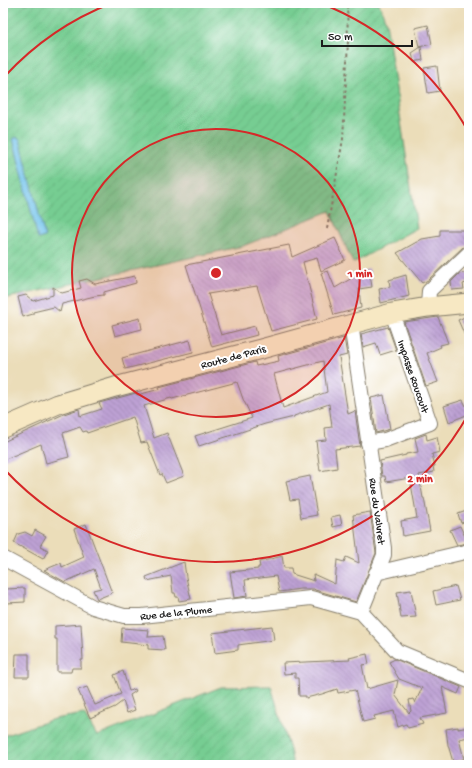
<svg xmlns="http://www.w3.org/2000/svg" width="472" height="768" viewBox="0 0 472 768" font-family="'Gochi Hand',sans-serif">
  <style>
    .garden { fill: url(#garden-furrows); stroke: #497457 }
    .water { fill: #70c2eb; stroke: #466f84 }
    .building { fill: url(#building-back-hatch); fill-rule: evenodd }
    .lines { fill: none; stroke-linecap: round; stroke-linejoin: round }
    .street-casing { stroke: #847c6a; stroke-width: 16 }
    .secondary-casing { stroke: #847c6a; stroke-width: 21 }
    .path { stroke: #847c6a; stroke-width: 2; stroke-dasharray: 3 3; stroke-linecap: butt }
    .street { stroke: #fff; stroke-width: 14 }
    .secondary { stroke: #f7e8c3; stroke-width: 19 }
    .ring { fill: none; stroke: #d62828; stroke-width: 2 }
    .labels { text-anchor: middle; stroke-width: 4; stroke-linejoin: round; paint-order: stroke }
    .street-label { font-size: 11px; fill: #1c1c1c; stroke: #fff }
    .centre { fill: #d62828; stroke: #fff; stroke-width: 2 }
    .ring-label { font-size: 12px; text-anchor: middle; font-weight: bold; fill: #d62828; stroke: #fff; stroke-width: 4; stroke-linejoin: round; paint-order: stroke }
  </style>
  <defs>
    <pattern id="garden-furrows" width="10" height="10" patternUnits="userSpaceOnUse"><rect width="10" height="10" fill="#76cd92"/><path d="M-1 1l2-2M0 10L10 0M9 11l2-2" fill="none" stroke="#66af7d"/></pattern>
    <pattern id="building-back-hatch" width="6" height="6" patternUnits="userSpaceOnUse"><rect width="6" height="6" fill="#bda1d4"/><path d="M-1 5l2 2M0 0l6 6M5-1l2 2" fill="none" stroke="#9982ab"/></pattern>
  </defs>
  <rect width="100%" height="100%" fill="#fff"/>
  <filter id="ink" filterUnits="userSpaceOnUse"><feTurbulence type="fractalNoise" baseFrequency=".025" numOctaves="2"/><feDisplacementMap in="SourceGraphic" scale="8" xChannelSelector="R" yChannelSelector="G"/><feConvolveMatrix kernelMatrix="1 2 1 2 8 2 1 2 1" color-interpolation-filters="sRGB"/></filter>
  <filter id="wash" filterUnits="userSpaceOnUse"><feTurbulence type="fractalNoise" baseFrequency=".012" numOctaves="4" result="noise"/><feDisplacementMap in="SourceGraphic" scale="16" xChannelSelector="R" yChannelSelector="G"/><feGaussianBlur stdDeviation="0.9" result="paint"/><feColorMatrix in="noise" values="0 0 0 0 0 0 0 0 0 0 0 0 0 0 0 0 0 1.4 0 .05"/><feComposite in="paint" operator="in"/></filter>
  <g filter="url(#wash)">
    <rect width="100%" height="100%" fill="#ebddb9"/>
    <path class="garden" d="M3 3H379L386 22 417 228 353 263 330 211 243 246 3 299Z
      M271 686 290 750 293 765H3V736L54 719 84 714 97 736 221 687Z"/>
    <path class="water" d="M17 137 20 139 45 237 38 239 13 139Z"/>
    <g id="blocks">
      <path class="building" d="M428 25 432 44 419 47 415 28Z
        M421 47 423 60 414 62 412 53Z
        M437 66 440 91 428 93 424 68Z
        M440 230H469V245L463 247 428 280 422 283 397 253 422 239 440 236Z
        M335 238 345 260 321 271 317 258 303 262 317 319 271 331 257 286 208 294 221 335 255 326 257 335 212 347 186 265 289 245 292 257Z
        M369 268 372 287 359 289 361 308 334 315 321 273 328 271 335 288Z
        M469 272V282L463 284 464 289 452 290 451 282 459 274Z
        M406 275 409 296 381 303 379 289 390 287 389 280Z
        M135 276 136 283 104 292V295L95 296 62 304 60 312 54 307 33 312V314L23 317 18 297 26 295 33 301 53 295V287L62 293 81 288 79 281 87 279 95 284Z
        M469 315V345L458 320Z
        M438 317 448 343 440 345 441 347 427 353 438 382 426 386 404 322Z
        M140 318 142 329 115 336 112 325Z
        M388 327 396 350 380 355 376 343 363 347 361 334Z
        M344 338 347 355 339 357 348 414 355 411 360 446 335 449 337 468 320 471 316 441 326 440 325 428 332 427 329 404 294 416V417L265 424 199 446 195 436 252 418 243 399 237 382 172 399 171 398 144 406 154 438 167 433 184 476 166 483 162 474 160 475 147 442 141 443 133 417 87 433 86 431 83 432 80 427 63 433 69 457 46 463 41 444 3 460V442L64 414 79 409 80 416 102 409 99 403 118 398 136 393 137 395 160 389 159 387 255 362 256 366 279 361 278 356ZM323 361 327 392 283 408 274 374Z
        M190 340 193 352 125 369 122 358Z
        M384 395 390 429 376 433 371 398Z
        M463 400 469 412V414L449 422 444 406Z
        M426 434 427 440 437 437 440 452 432 454 435 466H433L434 472 419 475 423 498H424L430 531 403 536 401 521 417 518 410 478 386 482 385 476H382L380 461 406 455V454L418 452 415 438Z
        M310 476 317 515 301 518 298 499 290 500 286 481Z
        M469 510V520L461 523 458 514Z
        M370 512 376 553 356 602 315 590 314 589H300L279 592 276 576 245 580 247 596 234 598 230 572 258 569V567H260L259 562 282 556 284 568H291L292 574 314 581 313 574 335 584 337 560 344 562 346 557 359 563 353 515Z
        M340 515 342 525 333 527 331 517Z
        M86 524 112 593 97 599 93 590 101 588 94 569 65 582 44 570 61 563 62 567 84 557 74 529Z
        M460 526 468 543 457 545 450 530Z
        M35 530 46 536 40 546 48 550 43 559 14 543 18 534 25 532 32 536Z
        M184 562 186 577 191 599 179 601 178 597H176L175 593H173L171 576 147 581 146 577Z
        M456 586 460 600 436 605 433 591Z
        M25 588V602L7 603 6 589Z
        M411 590 416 617 401 618 397 592Z
        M81 624 83 660H81V668H72L71 672H57V639H55V626Z
        M272 626 274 640 238 645V650L215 653 212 633Z
        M122 628 149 630 148 637 163 636 165 650 148 649V643V645L121 642Z
        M16 654H29V677H15Z
        M367 654 369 664 362 665 367 689 398 680 395 695 409 713 411 711 409 700 413 699 415 703 422 688 399 679 389 662 395 659 461 687 458 694 442 687 447 713 420 718 423 724 408 728 406 724 398 727 394 711 374 716 375 719 363 722 355 690 338 693 337 689 322 694 306 698V696H299L298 678H295V673L284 674 283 663 350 660 349 658Z
        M123 671 129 691 135 689 136 691 130 695 135 710 127 713 123 701 115 707 90 718 78 690 87 687 95 705 121 694 114 675Z
        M458 727V729L469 727V737L459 739 464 759 453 762 448 745 446 729Z"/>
    </g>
  </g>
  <g filter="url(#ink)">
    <use href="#blocks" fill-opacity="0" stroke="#847c6a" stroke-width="1"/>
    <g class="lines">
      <defs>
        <path id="street" d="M428 307 429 291 469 253
          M351 324 384 548V555L361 612 397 651 469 681
          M368 443 385 440 430 423 392 313
          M3 558 93 607 124 616H142L311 598 361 612
          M376 573 469 551"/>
        <path id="secondary" d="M3 428 58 404 115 387 261 349 392 313 428 307 469 303"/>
      </defs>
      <use href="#street" class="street-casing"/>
      <use href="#secondary" class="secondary-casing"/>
      <path class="path" d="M327 229 343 139 348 41 347 3"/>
      <use href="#street" class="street"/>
      <use href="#secondary" class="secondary"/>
    </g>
  </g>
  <circle cx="216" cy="273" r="144" fill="#d62828" fill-opacity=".12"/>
  <g class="ring">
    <circle cx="216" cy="273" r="144"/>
    <path d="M469 413A289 289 0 0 1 5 470M5 76A289 289 0 0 1 112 3M320 3A289 289 0 0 1 469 133"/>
  </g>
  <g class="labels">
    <g class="street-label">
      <text transform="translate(233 356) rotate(-15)" y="4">Route de Paris</text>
      <text transform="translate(414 376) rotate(71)" y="4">Impasse Roucoult</text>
      <text transform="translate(378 511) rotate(82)" y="4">Rue du Valvret</text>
      <text transform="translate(176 612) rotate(-6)" y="4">Rue de la Plume</text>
    </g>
  </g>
  <circle cx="216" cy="273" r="6" class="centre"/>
  <g class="ring-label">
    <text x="360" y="277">1 min</text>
    <text x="420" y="482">2 min</text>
  </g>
  <rect width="472" height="768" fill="none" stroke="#fff" stroke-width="16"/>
  <path d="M322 40v6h90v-6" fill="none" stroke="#1c1c1c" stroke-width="2"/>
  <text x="328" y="40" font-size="12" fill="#1c1c1c" stroke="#ffffff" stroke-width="3" paint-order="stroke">50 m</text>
</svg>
